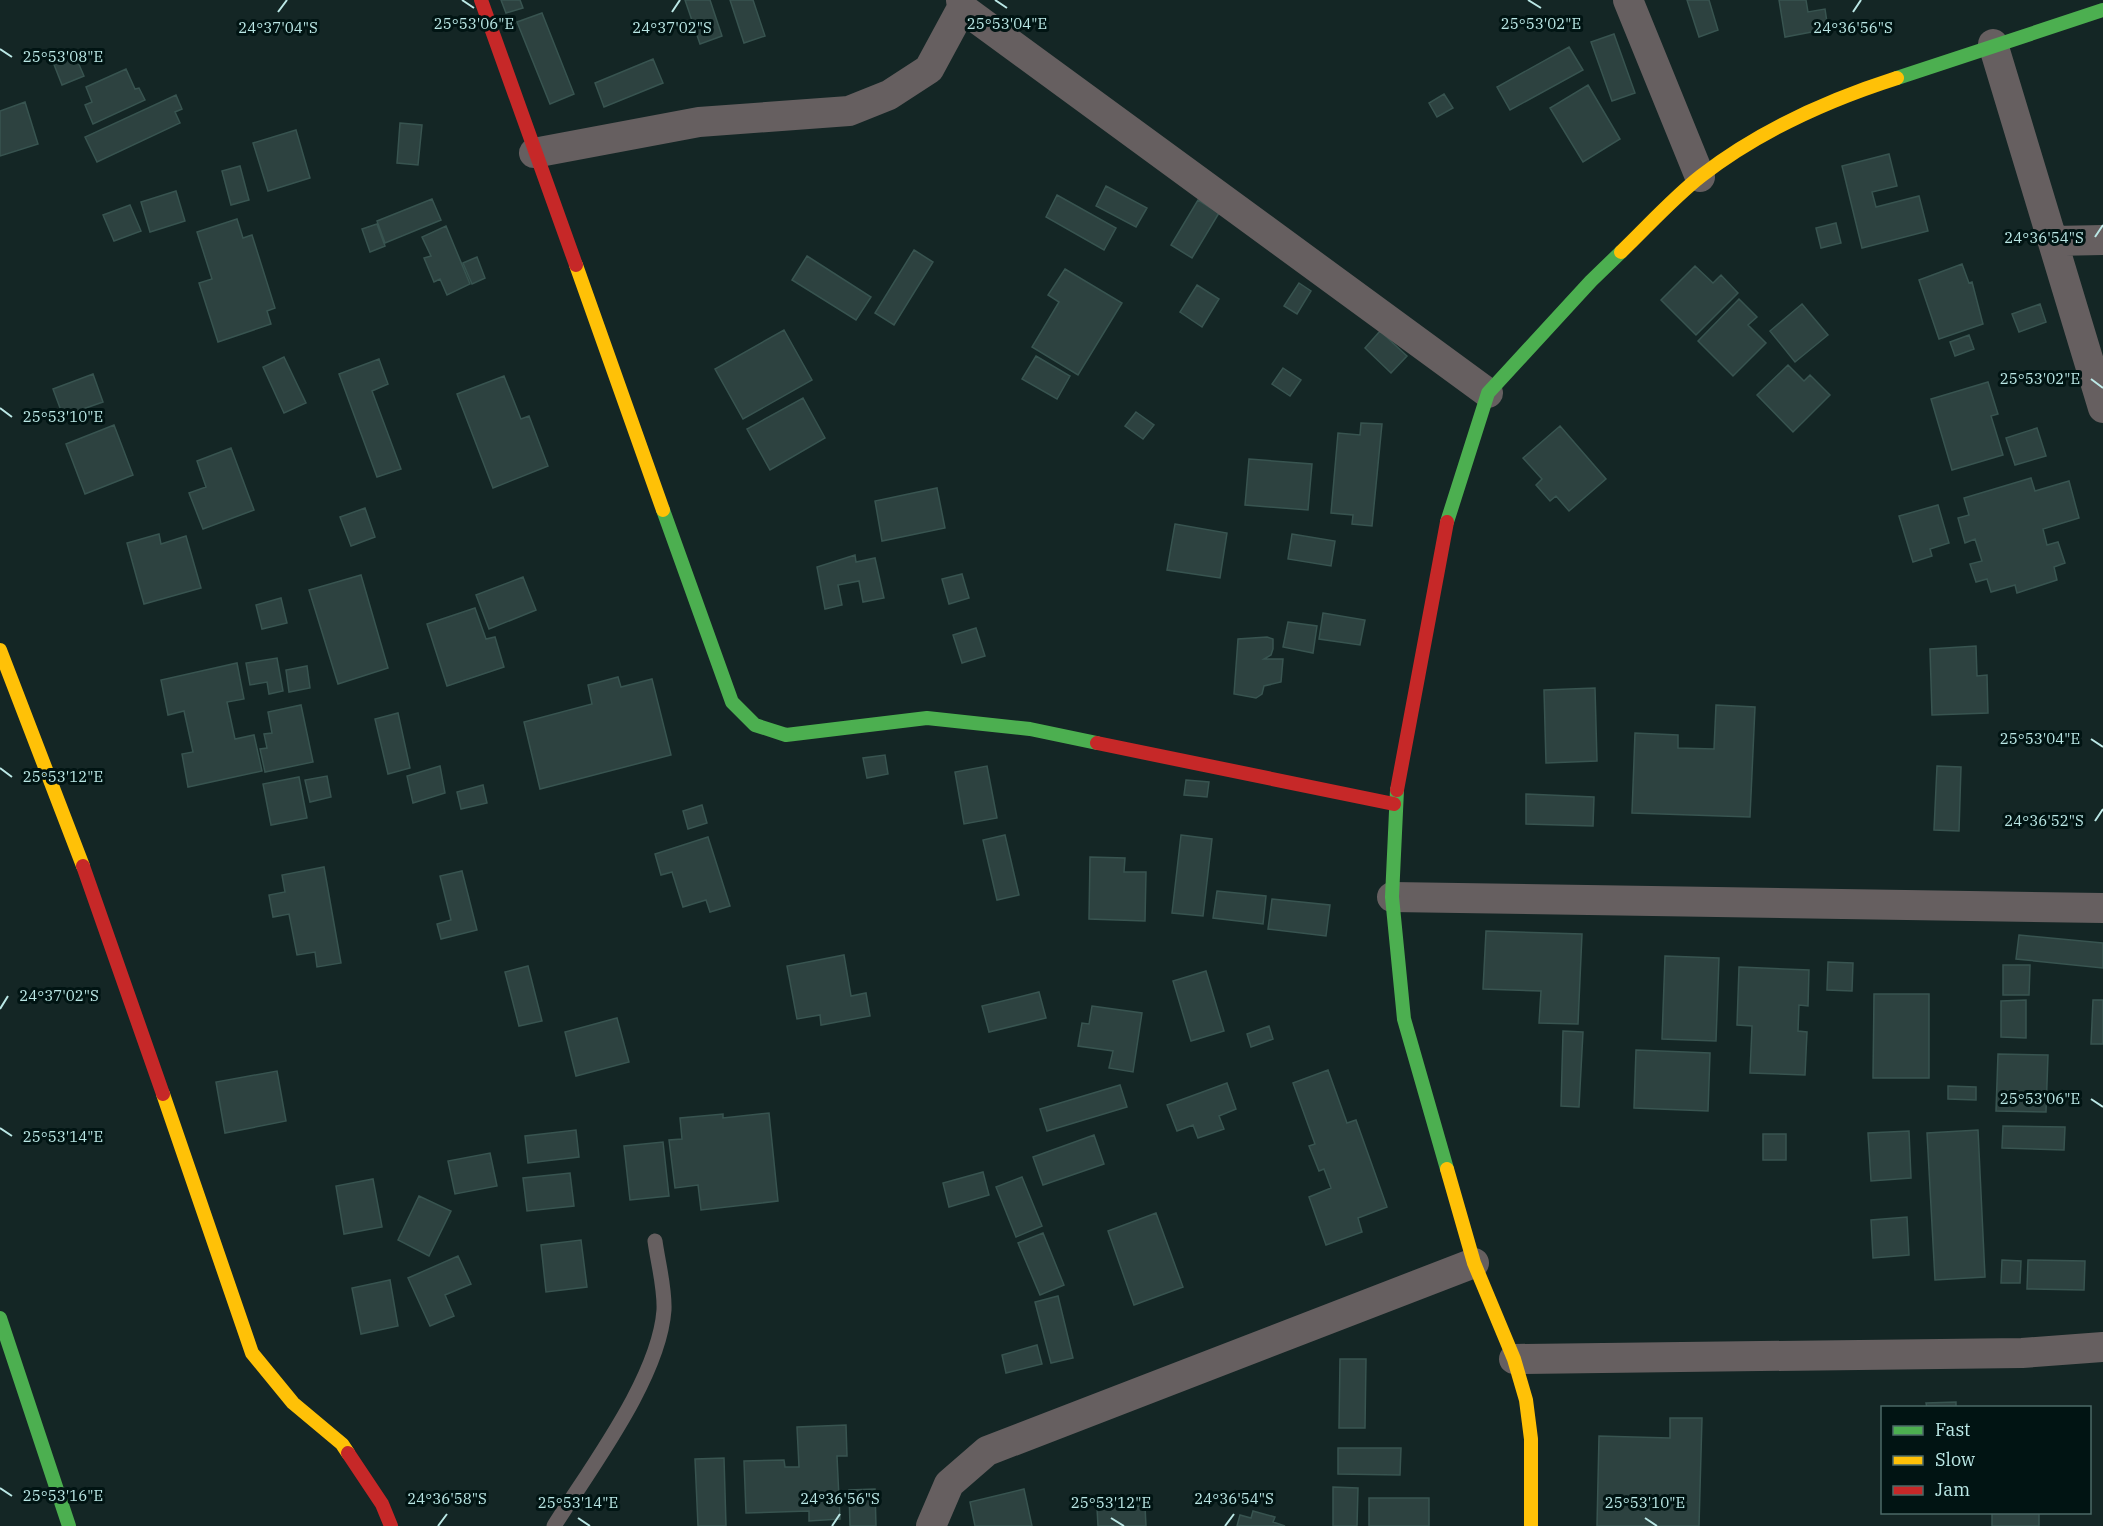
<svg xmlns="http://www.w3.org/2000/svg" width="2103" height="1526" viewBox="0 0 2103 1526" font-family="'IBM Plex Serif',serif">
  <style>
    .building { fill: #2d4240; stroke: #385450; stroke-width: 1.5 }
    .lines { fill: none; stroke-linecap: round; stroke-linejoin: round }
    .lane { stroke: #665f60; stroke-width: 15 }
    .street { stroke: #665f60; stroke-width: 30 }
    .fast { stroke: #4caf50; stroke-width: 14 }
    .slow { stroke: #ffc107; stroke-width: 14 }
    .jam { stroke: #c62828; stroke-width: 14 }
    .ticks { fill: none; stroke: #bbe8e6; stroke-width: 2 }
    .ticks-label { font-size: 15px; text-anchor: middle; fill: #bbe8e6; stroke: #011413; stroke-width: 6; stroke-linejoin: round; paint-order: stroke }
  </style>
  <rect width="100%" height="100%" fill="#142625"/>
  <path class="building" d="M501 0H520L523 8 506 13Z
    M685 0H710L722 36 700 44Z
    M730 0H753L765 36 744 43Z
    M1687 0H1709L1718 30 1699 37Z
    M1779 0H1806L1808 12 1825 9 1828 29 1785 37Z
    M542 13 574 94 550 104 517 22Z
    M1614 34 1635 93 1612 101 1591 42Z
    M1569 47 1583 70 1510 110 1497 87Z
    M74 53 84 76 62 85 53 62Z
    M653 59 663 83 604 107 595 83Z
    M126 69 135 89 139 88 145 100 93 124 85 105 92 102 86 87Z
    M1588 85 1620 139 1583 162 1550 108Z
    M1444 94 1453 108 1437 117 1429 103Z
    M176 95 182 109 175 112 180 123 97 162 85 137Z
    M25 102 38 144 0 156V111Z
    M400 123 422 125 418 165 397 163Z
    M296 130 310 178 268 191 253 143Z
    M1889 154 1897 186 1872 192 1876 207 1919 196 1928 231 1862 248 1842 166Z
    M240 166 249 200 231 205 222 171Z
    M1106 186 1147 208 1136 227 1096 206Z
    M176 191 185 221 150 232 141 202Z
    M1057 195 1116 228 1104 250 1046 217Z
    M432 199 441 220 385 243 377 221Z
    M1198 200 1219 213 1192 258 1171 245Z
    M130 205 141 231 114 241 103 215Z
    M237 219 243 238 252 235 275 308 267 311 271 324 218 342 199 283 212 279 197 232Z
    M1836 223 1841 243 1821 248 1816 228Z
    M377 224 385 246 370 252 362 229Z
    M446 226 470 284 447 295 440 279 434 282 424 258 431 256 422 237Z
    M914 250 933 262 894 325 875 313Z
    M807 256 871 297 856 320 792 280Z
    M477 257 485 278 472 284 463 263Z
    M1962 264 1969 283 1972 282 1983 324 1939 339 1919 280Z
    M1695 266 1713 283 1721 275 1738 293 1696 335 1661 300Z
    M1065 269 1122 303 1078 375 1032 347 1059 302 1048 295Z
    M1299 283 1311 291 1297 314 1284 306Z
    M1197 285 1219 299 1202 327 1180 312Z
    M1739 299 1757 317 1748 325 1766 343 1733 376 1698 341Z
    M1802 304 1828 335 1795 362 1770 331Z
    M2040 304 2046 322 2019 332 2012 314Z
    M784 330 812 380 743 419 715 369Z
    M1380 331 1407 356 1391 373 1365 348Z
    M1969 335 1974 349 1955 356 1950 342Z
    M1036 356 1070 376 1057 399 1022 379Z
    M284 357 306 403 284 413 263 367Z
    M379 359 388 384 372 391 401 469 377 477 339 374Z
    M1788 365 1804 381 1810 375 1830 395 1793 432 1757 395Z
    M1283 368 1301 380 1290 396 1272 384Z
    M93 374 103 402 63 416 53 389Z
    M504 376 521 419 529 416 548 466 493 488 457 394Z
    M1988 382 1998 414 1991 416 2003 455 1952 470 1931 399Z
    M803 398 825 438 770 470 747 429Z
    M1136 412 1154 425 1143 439 1125 426Z
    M1361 423 1382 424 1372 526 1352 524 1353 515 1331 513 1338 433 1360 435Z
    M114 425 133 475 85 494 66 444Z
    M1560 426 1606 479 1569 511 1556 496 1550 501 1536 485 1542 479 1523 458Z
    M2037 428 2046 456 2015 465 2006 438Z
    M231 448 254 510 203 529 189 493 206 487 197 461Z
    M1249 459 1312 464 1308 510 1245 505Z
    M2031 478 2035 491 2069 481 2079 518 2043 529 2047 545 2058 542 2065 563 2054 567 2057 580 2017 593 2015 585 1991 592 1987 579 1976 582 1970 564 1982 561 1975 539 1965 543 1958 518 1969 515 1964 498Z
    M937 488 945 528 882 541 875 501Z
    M1938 505 1949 543 1930 549 1932 556 1913 562 1899 516Z
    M365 508 375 537 351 546 340 517Z
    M1175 524 1227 533 1220 578 1167 570Z
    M159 534 161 544 186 536 201 588 144 604 127 543Z
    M1292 534 1335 541 1331 566 1288 559Z
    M855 555 856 562 875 558 884 598 863 602 859 581 838 585 842 605 825 609 817 567Z
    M962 574 969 598 949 604 942 579Z
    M361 575 388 668 338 684 309 590Z
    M523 577 536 610 489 629 476 595Z
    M281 598 287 623 262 629 256 605Z
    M475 608 486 639 495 637 504 667 447 686 427 624Z
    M1323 613 1365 620 1360 645 1319 639Z
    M1288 622 1317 626 1313 653 1283 647Z
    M976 628 985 656 962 663 953 635Z
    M1267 637 1273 639V649L1271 655 1264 659H1283L1281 682 1264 686 1262 694 1256 698 1234 694 1238 639Z
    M1976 646 1977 676 1987 675 1988 713 1932 715 1930 649Z
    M277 658 283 691 269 694 267 682 250 685 246 663Z
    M237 663 244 699 227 702 235 739 254 735 262 771 188 787 182 754 193 752 184 711 168 715 161 680Z
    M307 666 310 688 289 692 286 670Z
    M618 677 621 687 652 679 671 755 540 789 524 722 592 704 588 685Z
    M1595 688 1597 761 1546 763 1544 690Z
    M301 705 313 762 265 772 260 749 267 748 264 734 272 733 268 712Z
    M1716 705 1755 707 1750 817 1632 813 1635 733 1678 735V748L1714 749Z
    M398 713 410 768 388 774 375 719Z
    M885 755 888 774 867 778 863 758Z
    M440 766 445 793 413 803 407 776Z
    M987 766 997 818 964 824 955 772Z
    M1937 766 1961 767 1959 831 1934 830Z
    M327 776 331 797 310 802 305 780Z
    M299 777 307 818 271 825 263 784Z
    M1186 780 1209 782 1207 797 1184 795Z
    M483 785 487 803 461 809 457 792Z
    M1526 794 1594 797 1593 826 1526 824Z
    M702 805 707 823 688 829 683 811Z
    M1005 835 1019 895 997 900 983 840Z
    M1181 835 1212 839 1203 916 1172 913Z
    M708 837 730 906 710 912 706 900 683 907 672 872 661 875 655 854Z
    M1090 857 1125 858 1124 872H1146L1145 921 1089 919Z
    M324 867 341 963 317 967 315 952 297 955 289 914 273 917 269 895 285 892 282 875Z
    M462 871 477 930 441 939 437 924 451 920 440 876Z
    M1217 891 1266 896 1263 924 1213 918Z
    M1272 899 1330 905 1326 936 1268 929Z
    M1486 931 1582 934 1578 1024 1539 1023 1541 991 1483 989Z
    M2019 935 2103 943V968L2016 959Z
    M844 955 851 996 866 993 870 1016 821 1025 820 1015 797 1019 787 966Z
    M1665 956 1719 958 1716 1041 1662 1039Z
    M1828 962 1853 963 1852 991 1827 990Z
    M2003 965H2030L2029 995H2003Z
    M528 966 542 1021 519 1026 505 972Z
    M1739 967 1809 970 1808 1006 1799 1005 1798 1031 1807 1032 1805 1075 1750 1073 1752 1026 1737 1025Z
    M1206 971 1224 1031 1191 1041 1173 981Z
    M1039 992 1046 1018 989 1032 982 1006Z
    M1874 994H1929V1078H1873Z
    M2026 1000V1038L2001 1037V1001Z
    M2093 1000H2103V1044H2091Z
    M1092 1006 1142 1013 1133 1072 1109 1068 1113 1051 1078 1046 1082 1023 1089 1024Z
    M617 1018 629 1062 576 1076 565 1032Z
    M1269 1026 1273 1039 1251 1047 1247 1034Z
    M1563 1031 1583 1032 1579 1107 1561 1106Z
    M1636 1050 1710 1053 1708 1111 1634 1108Z
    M1998 1054 2048 1055 2046 1112 1996 1111Z
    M1328 1070 1347 1123 1356 1120 1387 1207 1358 1218 1362 1232 1326 1245 1309 1197 1331 1188 1324 1169 1319 1171 1309 1146 1315 1144 1293 1083Z
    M277 1071 286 1121 225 1133 216 1082Z
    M1227 1083 1236 1109 1219 1116 1224 1129 1198 1138 1193 1125 1177 1131 1167 1105Z
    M1120 1085 1127 1107 1047 1131 1040 1109Z
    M1948 1086 1976 1087V1100L1948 1099Z
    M769 1113 778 1201 701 1210 698 1185 675 1188 669 1140 682 1139 680 1118 723 1114V1118Z
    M2003 1126 2065 1127 2064 1150 2002 1148Z
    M576 1130 579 1157 528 1163 525 1136Z
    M1978 1130 1985 1277 1935 1280 1927 1133Z
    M1909 1131 1911 1178 1871 1181 1868 1133Z
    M1763 1134H1786V1160H1763Z
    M1094 1135 1104 1164 1043 1185 1033 1157Z
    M663 1142 669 1196 630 1200 624 1146Z
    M490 1153 497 1186 455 1194 448 1161Z
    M983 1172 989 1195 949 1207 943 1183Z
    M570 1173 574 1206 527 1211 523 1178Z
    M1022 1177 1042 1226 1016 1237 996 1187Z
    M373 1179 382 1227 344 1234 336 1186Z
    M419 1196 451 1211 429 1256 398 1240Z
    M1156 1213 1183 1287 1134 1305 1108 1231Z
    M1907 1217 1909 1255 1873 1258 1871 1220Z
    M1043 1233 1064 1285 1040 1295 1018 1243Z
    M581 1240 587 1287 546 1292 541 1245Z
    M458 1256 471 1284 445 1295 454 1316 430 1326 408 1278Z
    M2002 1260 2021 1261 2020 1283H2001Z
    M2028 1260 2085 1261 2084 1290 2027 1289Z
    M390 1280 398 1326 361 1334 352 1288Z
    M1058 1296 1073 1358 1051 1363 1035 1302Z
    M1037 1345 1042 1364 1006 1373 1002 1355Z
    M1340 1359H1366L1365 1428H1339Z
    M1956 1402V1408H1927L1926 1403Z
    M1670 1418H1702L1699 1526H1597L1599 1436 1670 1438Z
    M846 1425 847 1456H837L840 1519 809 1521V1511L746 1513 744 1461 784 1460 785 1467H799L797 1427Z
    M1338 1448H1401L1400 1475 1338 1474Z
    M724 1458 726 1526H698L695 1459Z
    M1333 1487 1358 1488 1357 1526H1333Z
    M875 1489 876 1526H850L849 1490Z
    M1024 1489 1032 1526H975L970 1502Z
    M1369 1498H1429V1526H1369Z
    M1145 1506 1146 1526H1098L1097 1508Z
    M1253 1511 1275 1517 1273 1522 1285 1526H1237L1240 1515 1251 1518Z
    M1992 1512H2039V1526H1992Z"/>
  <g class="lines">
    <path class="lane" d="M554 1526C591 1467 659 1378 664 1310 665 1288 658 1263 655 1241"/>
    <path class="street" d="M1628 0 1700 177
      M962 8 1488 393
      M1993 44 2103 408
      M534 153 699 122 849 111 889 95 929 69 962 8 961 0
      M2053 241 2103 240
      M1392 897 2103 908
      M1514 1359 2022 1353 2103 1347
      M931 1526 949 1484 987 1451 1474 1263"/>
    <path class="fast" d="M1897 78 2103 10
      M663 510 732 702 755 725 786 735 927 718 1030 729 1097 743
      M1447 522 1488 393 1591 281 1621 252
      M1397 790 1392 897 1404 1019 1447 1169
      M0 1318 69 1526"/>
    <path class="slow" d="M1621 252C1647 227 1673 198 1701 176 1759 131 1828 100 1897 78
      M576 265 663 510
      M0 650 83 866
      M163 1094 252 1353 293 1403 342 1444 348 1453
      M1447 1169 1474 1263 1514 1359 1526 1400 1531 1439V1526"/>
    <path class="jam" d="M481 0 576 265
      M1097 743 1394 804
      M1397 790 1447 522
      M83 866 163 1094
      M348 1453 382 1504 391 1526"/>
  </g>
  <path class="ticks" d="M462 0 474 8M995 0 1007 8M1528 0 1541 8M278 12 287 0M672 12 680 0M1853 12 1861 0M0 49 12 57M2095 237 2103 225M2091 379 2103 388M0 408 12 417M2091 739 2103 747M0 768 12 777M2095 821 2103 809M0 1009 8 996M2091 1099 2103 1107M0 1128 12 1136M0 1488 12 1496M578 1518 590 1526M1111 1518 1124 1526M1645 1518 1657 1526M438 1526 447 1514M832 1526 840 1514M1225 1526 1234 1514"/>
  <g class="ticks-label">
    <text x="1007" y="29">25°53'04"E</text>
    <text x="474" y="29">25°53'06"E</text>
    <text x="1541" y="29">25°53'02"E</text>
    <text x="1853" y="33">24°36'56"S</text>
    <text x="278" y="33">24°37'04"S</text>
    <text x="672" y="33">24°37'02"S</text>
    <text x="63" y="62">25°53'08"E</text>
    <text x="2044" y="243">24°36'54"S</text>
    <text x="2040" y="384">25°53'02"E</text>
    <text x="63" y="422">25°53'10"E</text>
    <text x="2040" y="744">25°53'04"E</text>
    <text x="63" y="782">25°53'12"E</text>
    <text x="2044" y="826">24°36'52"S</text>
    <text x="59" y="1001">24°37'02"S</text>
    <text x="2040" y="1104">25°53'06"E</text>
    <text x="63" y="1142">25°53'14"E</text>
    <text x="63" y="1501">25°53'16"E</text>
    <text x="447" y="1504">24°36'58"S</text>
    <text x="840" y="1504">24°36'56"S</text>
    <text x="1234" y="1504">24°36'54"S</text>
    <text x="578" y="1508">25°53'14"E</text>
    <text x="1111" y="1508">25°53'12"E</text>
    <text x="1645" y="1508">25°53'10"E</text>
  </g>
  <rect x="1881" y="1406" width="210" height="108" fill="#011413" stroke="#4b6967" stroke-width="1.5"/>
  <rect x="1893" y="1426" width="30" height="9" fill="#4caf50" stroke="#4b6967" stroke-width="1.5"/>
  <text x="1935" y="1436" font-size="18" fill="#bbe8e6">Fast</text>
  <rect x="1893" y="1456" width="30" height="9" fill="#ffc107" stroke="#4b6967" stroke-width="1.5"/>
  <text x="1935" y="1466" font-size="18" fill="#bbe8e6">Slow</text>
  <rect x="1893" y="1486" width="30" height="9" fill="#c62828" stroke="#4b6967" stroke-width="1.5"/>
  <text x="1935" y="1496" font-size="18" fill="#bbe8e6">Jam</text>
</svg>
